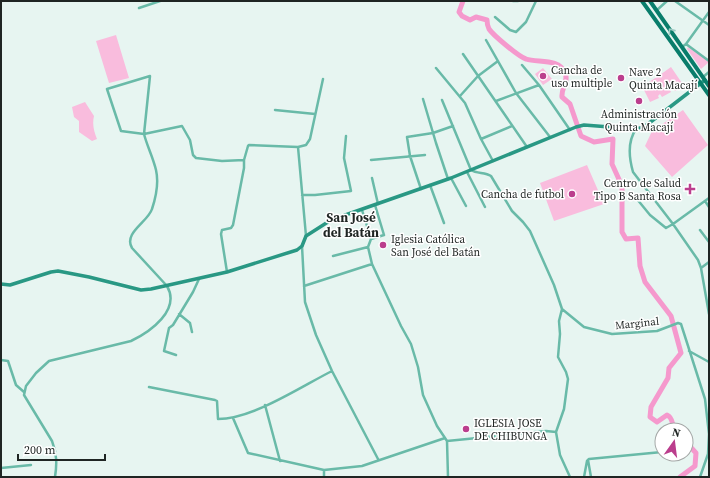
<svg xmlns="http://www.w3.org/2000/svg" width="710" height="478" viewBox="0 0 710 478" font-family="'Source Serif 4',serif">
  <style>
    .green { fill: #f9bcdd }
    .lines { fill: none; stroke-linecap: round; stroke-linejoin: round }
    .river { stroke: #f599cd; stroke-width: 5 }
    .street { stroke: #69baa8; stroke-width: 2.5 }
    .secondary { stroke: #299884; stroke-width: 3.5 }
    .primary { stroke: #097d6b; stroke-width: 4 }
    .oneway { stroke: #9dcbc4 }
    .poi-dot { fill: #bb3e8d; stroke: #fff; stroke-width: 1.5 }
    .labels { text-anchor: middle; stroke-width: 3; stroke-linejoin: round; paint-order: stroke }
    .poi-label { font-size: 11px; fill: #1f2523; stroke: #fff; text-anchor: start }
    .street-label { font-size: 11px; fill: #1f2523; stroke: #fff }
    .quarter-label { font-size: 13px; font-weight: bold; fill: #1f2523; stroke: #fff }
  </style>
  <rect width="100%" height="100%" fill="#e7f5f1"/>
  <path class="green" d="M116 35 129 78 109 83 96 41Z
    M688 47 709 62 701 69 687 49Z
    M671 67 684 86 675 91 673 89 670 90 671 92 662 97 660 94 658 96 659 98 650 102 642 86 657 77Z
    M543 68 552 79 543 85 535 74Z
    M85 102 94 116C92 125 94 131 97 139L92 141 79 132V121L74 117 72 107Z
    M683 110 708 145 672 177 645 146 652 131Z
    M587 165 604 204 554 221 540 183Z"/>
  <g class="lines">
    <path class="river" d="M463 1 459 12 462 16 470 20 476 17 487 20C487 23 488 27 489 29 493 35 519 57 526 59 538 63 559 58 565 73 569 81 561 88 562 97L570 104 581 136 594 142 613 139 612 164 622 186V232L626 239 638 238 640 266 645 282 671 316 681 353 669 368 668 378 651 407 650 417 657 422 667 415C674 418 671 425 675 430
      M680 477 695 466 696 453 686 442"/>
    <path class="street" d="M513 1H518
      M675 1 709 25
      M139 8 160 1
      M657 10 667 1
      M495 17 510 30 516 32 526 22 536 1
      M486 40 516 93 550 137
      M686 44 709 61
      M682 47 686 44 709 12
      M463 54 527 147
      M522 65 539 85 570 130
      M436 68 465 103 481 139 493 161
      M703 77 709 72
      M460 96 478 76 498 61
      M423 99 436 143 448 179
      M442 100 471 170C477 174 485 172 491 176L512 211 523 222 530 231 554 285 562 309 559 321 560 334 558 357 566 372 568 379 564 409 556 432 560 455 570 477
      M496 101 539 85
      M275 110 315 114
      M636 129C627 142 629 158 633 172L673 224 698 260 701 268 709 314
      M481 139 512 126
      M298 147 306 236
      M244 160 248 146 249 145 298 147 306 145 310 139 323 79
      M371 160 425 155
      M467 172 485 207
      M372 178 378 204
      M451 178 466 206
      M430 185 444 223
      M421 189 410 156 407 137 433 133 453 126
      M632 193 650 215 666 228 673 224 709 198
      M302 195H315L351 191 344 158 346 136
      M705 201 709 207
      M362 210 371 239 368 247 372 264 401 326 411 344 418 367 423 395 437 426 447 441 448 477
      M700 230 709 242
      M371 239 384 235 375 205
      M302 246 305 302 316 335 332 371 378 459
      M333 256 368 247
      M701 268 709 262
      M304 286 372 264
      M562 309 584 327 612 334 657 331 678 323 681 324 705 399 709 434 708 454 700 477
      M179 314 190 323 192 332
      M689 351 709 362
      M176 355 164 351 169 328 173 325 193 292 199 279
      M1 360 8 361 16 385 24 392
      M149 387 215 400 217 401 218 419C253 419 302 386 332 371
      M265 405 280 461
      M233 418 248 453 324 470 362 466 445 438
      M447 441 546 431 556 432
      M588 460 591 477
      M1 468 31 465
      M55 477C57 464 57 454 52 441L24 395 26 386 36 373 49 361 131 341C150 332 181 310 167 286L132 248C123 233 148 222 152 209 156 197 159 183 156 170 153 157 147 146 144 134L121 131 107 89 150 76 144 134 182 126 190 140 193 155 196 158 222 161 244 160V168L233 225 231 228 222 230 221 234 227 272
      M324 477V470
      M584 477 587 461 589 459 662 452"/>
    <path class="secondary" d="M1 284 10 285 51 272 58 271 89 277 141 290 151 289 227 272 297 250 302 246 306 236 331 220 451 178 576 127 584 125 636 129 644 127 705 80"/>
    <path class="primary" d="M642 1 709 95
      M650 1 709 86"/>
  </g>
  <defs><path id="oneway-chevron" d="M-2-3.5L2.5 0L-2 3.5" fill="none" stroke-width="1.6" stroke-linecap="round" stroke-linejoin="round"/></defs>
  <use class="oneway" href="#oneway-chevron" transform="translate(671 31) rotate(-125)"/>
  <g class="poi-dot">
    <circle cx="543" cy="76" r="4"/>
    <circle cx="621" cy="78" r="4"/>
    <circle cx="639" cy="101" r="4"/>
    <path d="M688 183h4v4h4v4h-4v4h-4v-4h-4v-4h4z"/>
    <circle cx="572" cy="194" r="4"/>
    <circle cx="383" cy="245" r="4"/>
    <circle cx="466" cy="429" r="4"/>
  </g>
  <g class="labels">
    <g class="poi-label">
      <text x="551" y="74">Cancha de<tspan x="551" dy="13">uso multiple</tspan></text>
      <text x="629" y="76">Nave 2<tspan x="629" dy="13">Quinta Macají</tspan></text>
      <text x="639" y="118" text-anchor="middle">Administración<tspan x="639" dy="13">Quinta Macají</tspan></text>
      <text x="681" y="187" text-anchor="end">Centro de Salud<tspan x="681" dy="13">Tipo B Santa Rosa</tspan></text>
      <text x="564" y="198" text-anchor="end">Cancha de futbol</text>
      <text x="391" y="243">Iglesia Católica<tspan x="391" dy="13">San José del Batán</tspan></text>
      <text x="474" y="427">IGLESIA JOSE<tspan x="474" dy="13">DE CHIBUNGA</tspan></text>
    </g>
    <g class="street-label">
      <text transform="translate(637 323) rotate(-6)" y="4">Marginal</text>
    </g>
    <g class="quarter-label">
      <text x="351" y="222">San José<tspan x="351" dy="15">del Batán</tspan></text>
    </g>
  </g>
  <rect width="710" height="478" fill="none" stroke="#1f2523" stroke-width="4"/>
  <g transform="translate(674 442) rotate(14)"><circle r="19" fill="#ffffff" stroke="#a5a8a7"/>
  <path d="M0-3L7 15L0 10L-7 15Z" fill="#bb3e8d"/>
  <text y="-6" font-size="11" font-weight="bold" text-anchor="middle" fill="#1f2523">N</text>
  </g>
  <path d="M18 454v6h87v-6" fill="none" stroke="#1f2523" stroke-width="2"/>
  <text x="24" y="454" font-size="12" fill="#1f2523" stroke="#ffffff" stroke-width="3" paint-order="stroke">200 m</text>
</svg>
